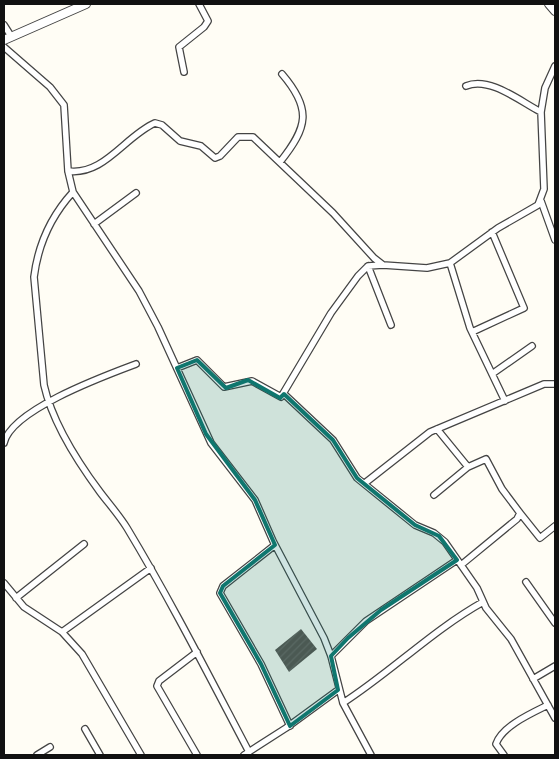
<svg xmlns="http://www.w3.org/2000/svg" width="559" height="759" viewBox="0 0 559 759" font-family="Bitter,serif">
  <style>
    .building { fill: url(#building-hatch) }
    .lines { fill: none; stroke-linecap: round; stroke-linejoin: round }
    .minor-casing { stroke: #444; stroke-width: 8 }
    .tertiary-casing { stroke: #444; stroke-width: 10 }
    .minor { stroke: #fff; stroke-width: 5.5 }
    .tertiary { stroke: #fff; stroke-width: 8 }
    .marked { fill: #0f766e; fill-opacity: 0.2; stroke: #0f766e; stroke-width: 4; stroke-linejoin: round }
  </style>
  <defs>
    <pattern id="building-hatch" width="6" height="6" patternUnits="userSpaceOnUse" patternTransform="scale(1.25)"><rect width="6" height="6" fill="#5a524d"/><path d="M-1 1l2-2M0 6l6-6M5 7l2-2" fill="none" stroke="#6d6662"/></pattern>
  </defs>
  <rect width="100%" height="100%" fill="#fffdf5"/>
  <path class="building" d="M301 629 317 649 289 672 275 650Z"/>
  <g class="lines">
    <defs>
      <path id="minor" d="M4 25 11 36
        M4 47 50 87 64 105 68 171 73 192 139 291 158 327 211 443 255 500 273 541 324 638 331 656 343 703 371 755
        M184 72 179 47 204 27 208 21 199 4
        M466 86C490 76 521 102 541 112
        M280 162C308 127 312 109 282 74
        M68 171C104 176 125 136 155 123L162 125 180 141 201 146 215 158 220 156 238 137H253L333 213 374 258 383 265
        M73 192C52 215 38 245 34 277L44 385C52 421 77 461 100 492 109 504 119 515 127 528 171 601 209 676 249 752
        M541 201 555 240
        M94 224 136 193
        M450 263 470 328 505 401
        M368 266 391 325
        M472 332 524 308 492 232
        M177 368 197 360 224 387 252 381 281 397 331 313 358 276 368 266 383 265 427 268 450 263 498 228 538 205 544 189 541 112 545 88 555 66
        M492 374 532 346
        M284 394 333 440 357 478 415 525 434 533 445 542 477 588 486 608 511 639 555 718
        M437 429 468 467 486 459 502 489 520 513 517 519 461 565
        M4 443C11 410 104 376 136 364
        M365 483 430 432 544 384H555
        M434 495 468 467
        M520 513 540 538 555 526
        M275 545 223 586 220 593 261 664 290 726
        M526 582 555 623
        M4 583 24 607 62 632 82 654 141 755
        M16 598 84 544
        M62 632 151 568
        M197 652 159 681 157 686 197 755
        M331 656 366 621 457 560
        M533 679 555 666
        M343 703C391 672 433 630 483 602
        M85 729 100 755
        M37 755 50 747
        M244 755 286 728 338 690
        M504 755 496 744C502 726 532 713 548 705"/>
      <path id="tertiary" d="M549 4 555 11
        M4 40 86 4"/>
    </defs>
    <use href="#minor" class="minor-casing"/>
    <use href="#tertiary" class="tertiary-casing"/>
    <use href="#minor" class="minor"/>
    <use href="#tertiary" class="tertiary"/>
  </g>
  <path class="marked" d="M197 360 226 388 248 380 280 398 284 394 333 440 357 478 415 525 439 536 457 560 381 610 348 638 331 656 338 690 290 726 261 664 220 593 223 586 275 545 255 500 206 434 177 368Z"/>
  <rect width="559" height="759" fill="none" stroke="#111111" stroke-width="10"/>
</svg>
